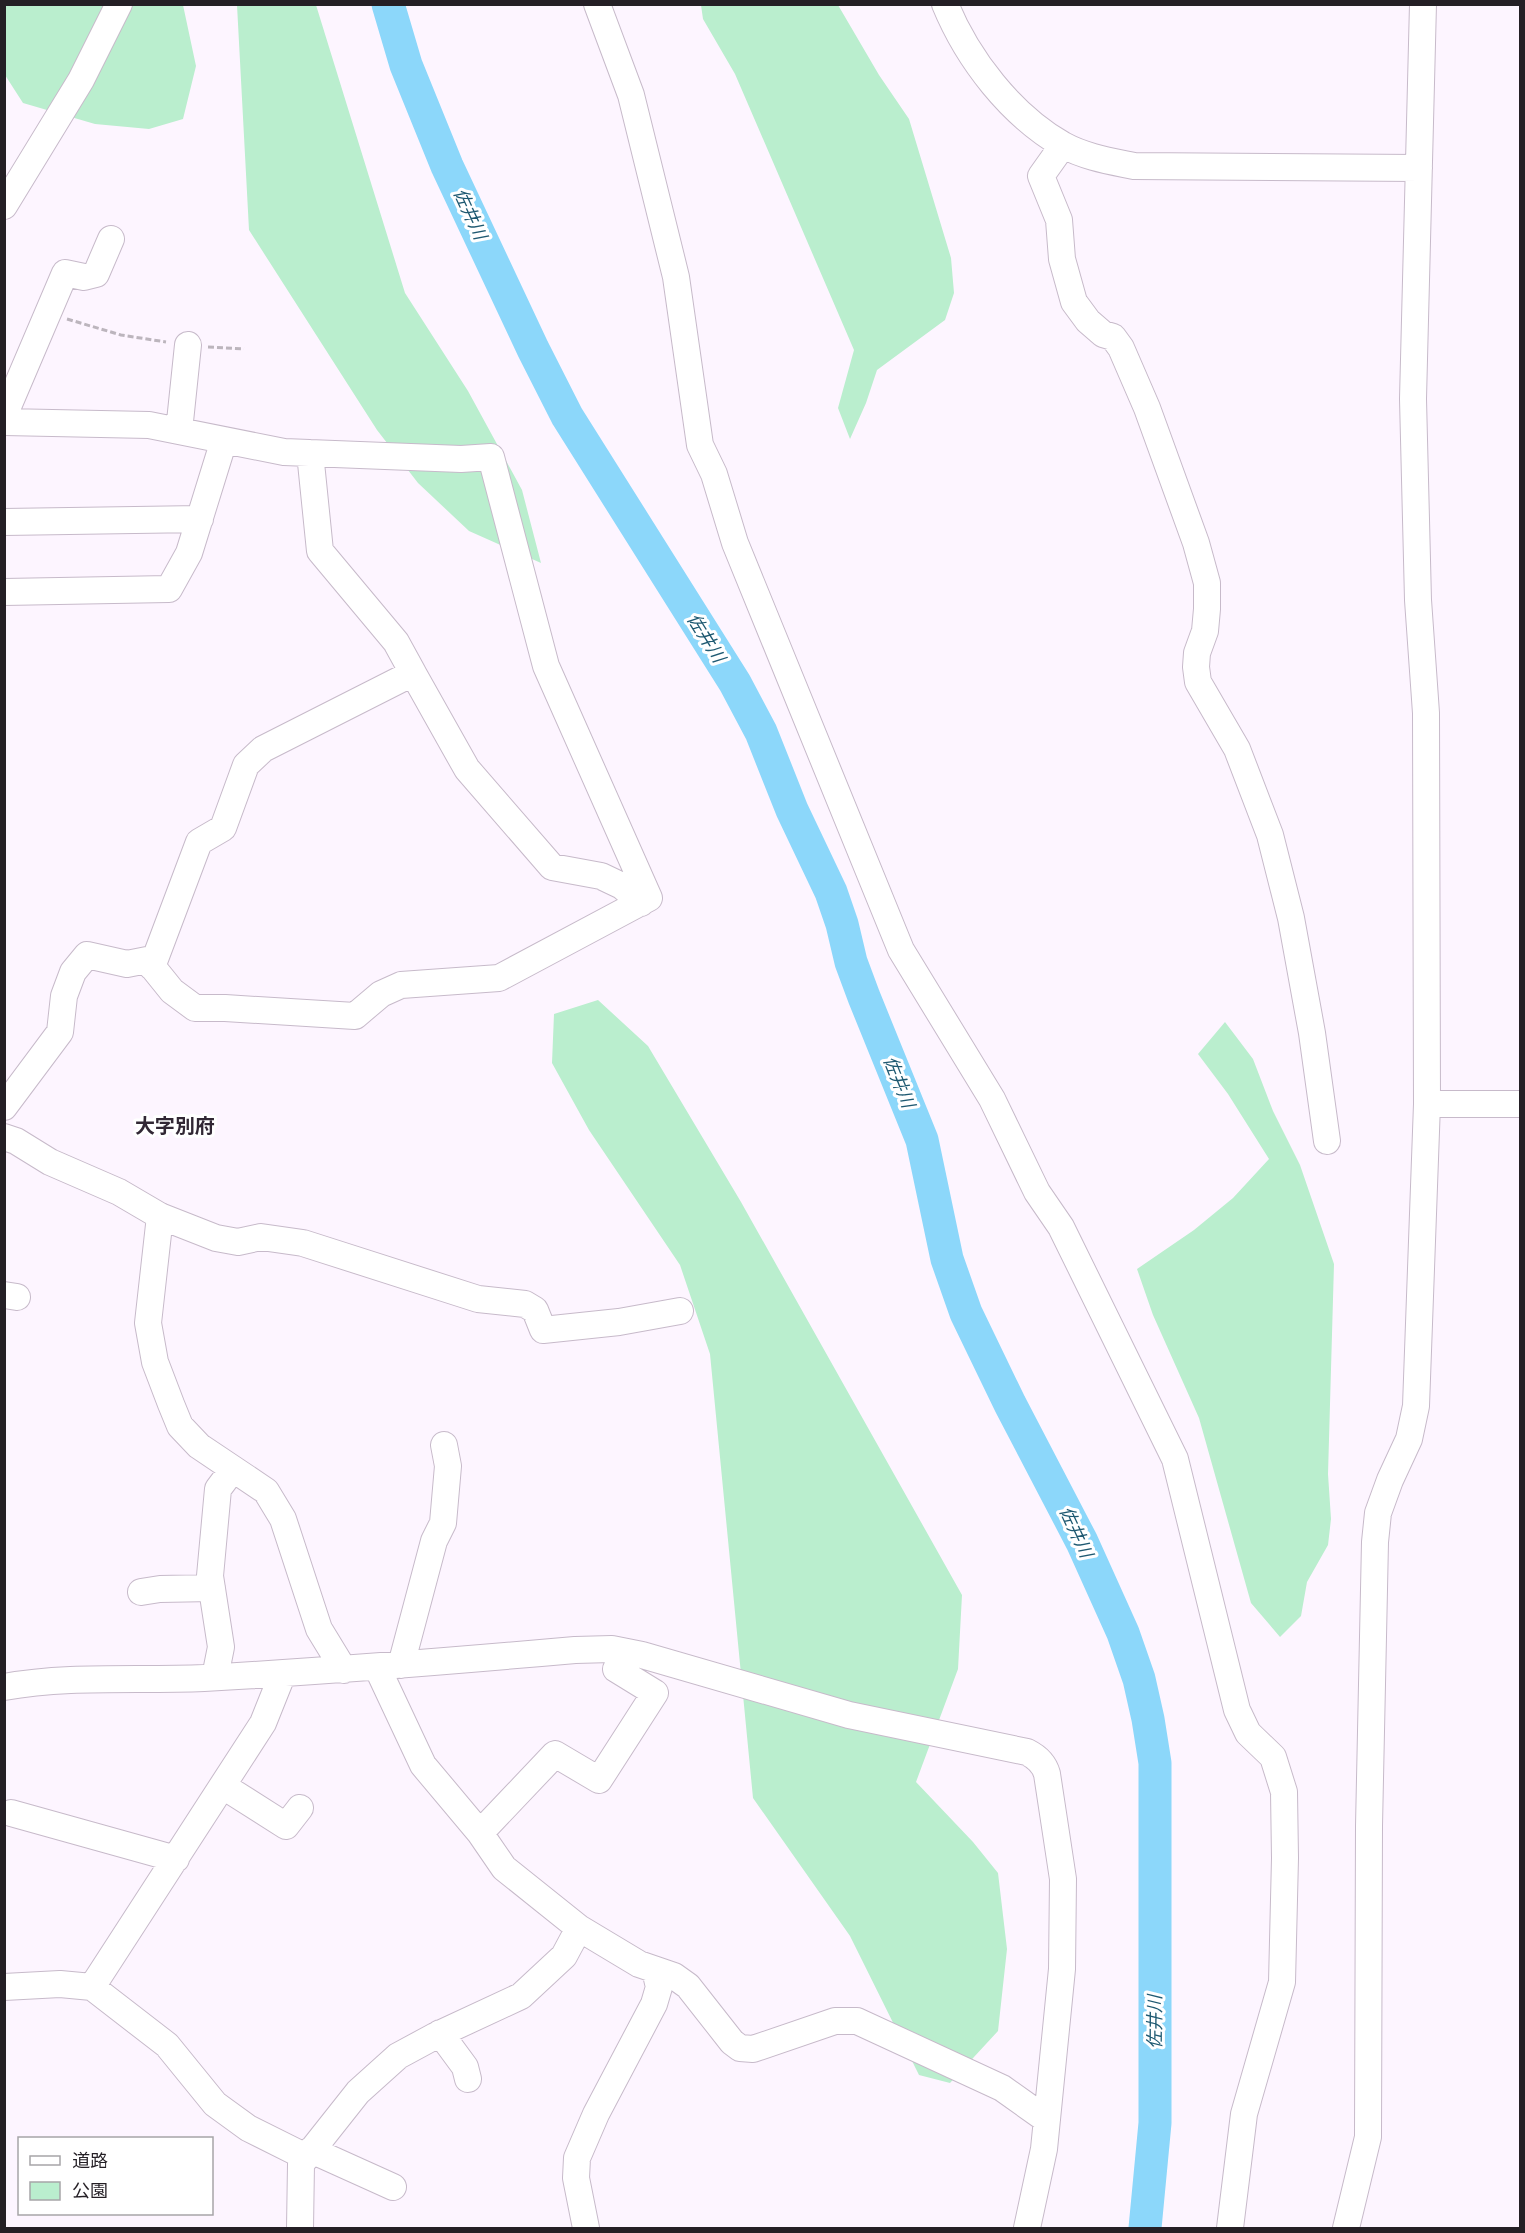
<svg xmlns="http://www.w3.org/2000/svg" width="1525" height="2233" viewBox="0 0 1525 2233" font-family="'Asap Condensed','Noto Sans JP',sans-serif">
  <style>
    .green { fill: #baeece }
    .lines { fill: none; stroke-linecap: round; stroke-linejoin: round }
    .river { stroke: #8cd7fa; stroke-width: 33 }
    .minor-casing { stroke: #c7baca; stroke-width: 28 }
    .path { stroke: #bcb5bd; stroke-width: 3; stroke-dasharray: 6 3; stroke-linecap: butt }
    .minor { stroke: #fff; stroke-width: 26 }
    .labels { text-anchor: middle; stroke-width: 6; stroke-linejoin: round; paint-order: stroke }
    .water-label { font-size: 18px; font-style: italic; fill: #1e5971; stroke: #fff }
    .quarter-label { font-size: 20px; font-weight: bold; fill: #312734; stroke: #fff }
  </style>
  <rect width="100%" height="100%" fill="#fdf5ff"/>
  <path class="green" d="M4 5H183L196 66 183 119 149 129 95 124 23 103 5 75Z
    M237 5H316L405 293 468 391 522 490 541 563 469 531 418 483 377 430 249 230Z
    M701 5H838L879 75 909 119 951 258 954 293 945 320 877 370 866 403 850 439 838 408 854 350 735 74 703 19Z
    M598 1000 648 1046 741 1202 962 1595 958 1669 916 1782 973 1842 998 1873 1007 1949 998 2031 950 2083 919 2075 850 1936 753 1798 710 1354 680 1265 589 1130 552 1063 554 1014Z
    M1225 1022 1253 1059 1273 1111 1300 1165 1334 1264 1328 1474 1331 1519 1328 1545 1307 1582 1301 1616 1280 1637 1251 1603 1199 1418 1153 1315 1137 1269 1194 1230 1233 1198 1269 1159 1228 1094 1198 1054Z"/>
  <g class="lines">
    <path class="river" d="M388 4 406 65 447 166 533 349 567 416 735 683 761 732 792 810 831 892 842 924 851 962 864 997 922 1140 947 1259 966 1313 1010 1404 1082 1542 1123 1633 1139 1679 1148 1719 1155 1763V2123L1145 2228"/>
    <defs>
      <path id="minor" d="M597 4 631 95 676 277 700 445 714 474 735 543 901 950 992 1099 1037 1192 1061 1227 1175 1459 1237 1710 1248 1733 1273 1757 1284 1792 1285 1858 1282 1982 1244 2114 1230 2228
        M945 4C968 60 1011 115 1063 145 1085 157 1110 161 1134 166L1419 168
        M1063 145 1041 176 1059 220 1062 259 1074 302 1088 321 1103 334 1113 337 1121 348 1147 408 1196 543 1207 583V609L1205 631 1197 653 1196 667 1198 682 1237 749 1270 835 1291 918 1312 1033 1327 1141
        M4 206 81 80 119 4
        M4 416 65 273 84 277 96 274 111 239
        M4 422 149 425 284 452 461 459 491 457 546 666 649 898 499 978 401 985 381 994 355 1016 225 1008H195L172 991 147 960 127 964 87 955 73 972 64 996 60 1032 4 1107
        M179 431 188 345
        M4 522 200 519
        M4 592 169 589 189 553 224 440
        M413 673 467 769 552 867 601 876 622 886 641 903
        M152 967 199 842 223 828 246 765 263 749 413 673 396 642 320 551 310 453
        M1427 1104H1520
        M4 1137 16 1141 50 1162 119 1192 160 1216 216 1238 238 1242 261 1237 303 1243 478 1299 525 1304 535 1310 543 1330 619 1322 680 1311
        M160 1216 148 1323 155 1362 171 1404 180 1426 199 1446 266 1491 283 1519 319 1629 344 1670
        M4 1295 17 1297
        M141 1592 160 1589 212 1588
        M401 1665 434 1541 443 1523 448 1466 444 1445
        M377 1667 423 1765 480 1833 504 1868 579 1928 639 1964 674 1976 688 1986 732 2042 740 2048 753 2049 835 2021H857L1002 2088 1047 2120
        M215 1677 221 1647 210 1576 218 1489 233 1469
        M4 1687C70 1675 138 1681 204 1678 328 1671 451 1661 575 1650L612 1649 642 1655 849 1715 1027 1752C1037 1757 1044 1763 1047 1774L1063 1879 1062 1969 1044 2149 1027 2228
        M223 1786 286 1826 300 1808
        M11 1813 176 1859
        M480 1833 555 1754 599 1780 655 1693 616 1669 626 1652
        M4 1987 60 1984 92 1987 167 2045 215 2104 248 2128 306 2157
        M92 1987 263 1723 283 1673
        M440 2033 465 2067 468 2079
        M311 2150 393 2187
        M300 2228 301 2164 358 2092 398 2056 435 2036 521 1996 564 1956 579 1928
        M586 2228 576 2178 577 2158 596 2114 654 2004 659 1987 655 1970
        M1346 2228 1368 2137 1369 1826 1375 1542 1378 1513 1390 1480 1409 1439 1416 1406 1427 1104 1426 713 1418 600 1413 399 1423 4"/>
    </defs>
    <use href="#minor" class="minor-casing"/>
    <path class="path" d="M67 319 121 335 166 342
      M208 347 244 349"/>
    <use href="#minor" class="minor"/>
  </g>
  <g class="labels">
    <g class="water-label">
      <text transform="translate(470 214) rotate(65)" y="6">佐井川</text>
      <text transform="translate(706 638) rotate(58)" y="6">佐井川</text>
      <text transform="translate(899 1082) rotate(68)" y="6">佐井川</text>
      <text transform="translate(1076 1532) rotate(65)" y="6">佐井川</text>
      <text transform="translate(1155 2022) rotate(-90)" y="6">佐井川</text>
    </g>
    <g class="quarter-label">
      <text x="175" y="1133">大字別府</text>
    </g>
  </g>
  <rect width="1525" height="2233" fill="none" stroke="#241f25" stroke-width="12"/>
  <rect x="18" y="2137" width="195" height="78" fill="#ffffff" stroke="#a7a5a8" stroke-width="1.5"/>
  <rect x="30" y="2156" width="30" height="9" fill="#ffffff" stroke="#a7a5a8" stroke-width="1.5"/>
  <text x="72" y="2167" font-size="18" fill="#241f25">道路</text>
  <rect x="30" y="2182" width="30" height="18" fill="#baeece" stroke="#a7a5a8" stroke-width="1.5"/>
  <text x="72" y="2197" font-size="18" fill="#241f25">公園</text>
</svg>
